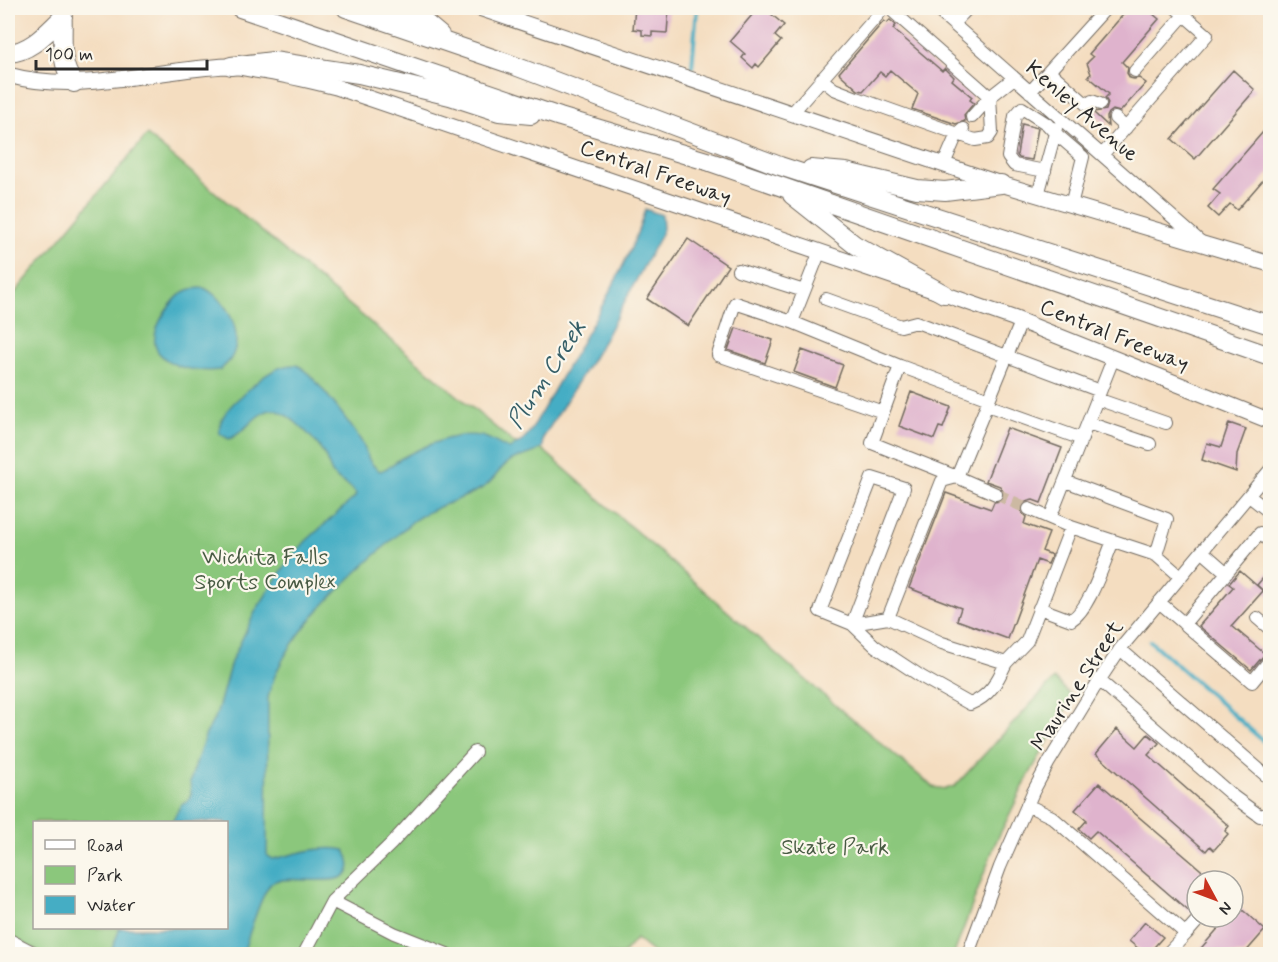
<svg xmlns="http://www.w3.org/2000/svg" width="1278" height="962" viewBox="0 0 1278 962" font-family="Mynerve,sans-serif">
  <style>
    .green { fill: #8bc77c; stroke: #5b7954; stroke-width: 1.5; fill-rule: evenodd }
    .water { fill: #45adc4; stroke: #386c78; stroke-width: 1.5 }
    .lines { fill: none; stroke-linecap: round; stroke-linejoin: round }
    .stream { stroke: #45adc4; stroke-width: 4 }
    .building { fill: #dfb3cd }
    .minor-tunnel { stroke: #ccb9a2; stroke-width: 12; stroke-dasharray: 12 6; stroke-linecap: butt }
    .minor-casing { stroke: #71695f; stroke-width: 14 }
    .major-casing { stroke: #71695f; stroke-width: 17 }
    .highway-casing { stroke: #71695f; stroke-width: 20 }
    .minor { stroke: #fff; stroke-width: 12 }
    .major { stroke: #fff; stroke-width: 15 }
    .highway { stroke: #fff; stroke-width: 18 }
    .labels { text-anchor: middle; stroke-width: 4.5; stroke-linejoin: round; paint-order: stroke }
    .street-label { font-size: 22px; fill: #2b2b2b; stroke: #fbf7ec }
    .park-label { font-size: 22px; fill: #485a43; stroke: #fbf7ec }
    .water-label { font-size: 24px; font-style: italic; fill: #355f68; stroke: #fbf7ec }
  </style>
  <rect width="100%" height="100%" fill="#fbf7ec"/>
  <filter id="ink" filterUnits="userSpaceOnUse"><feTurbulence type="fractalNoise" baseFrequency=".0167" numOctaves="2"/><feDisplacementMap in="SourceGraphic" scale="12" xChannelSelector="R" yChannelSelector="G"/><feConvolveMatrix kernelMatrix="1 2 1 2 8 2 1 2 1" color-interpolation-filters="sRGB"/></filter>
  <filter id="wash" filterUnits="userSpaceOnUse"><feTurbulence type="fractalNoise" baseFrequency=".008" numOctaves="4" result="noise"/><feDisplacementMap in="SourceGraphic" scale="24" xChannelSelector="R" yChannelSelector="G"/><feGaussianBlur stdDeviation="1.35" result="paint"/><feColorMatrix in="noise" values="0 0 0 0 0 0 0 0 0 0 0 0 0 0 0 0 0 1.4 0 .05"/><feComposite in="paint" operator="in"/></filter>
  <g filter="url(#wash)">
    <rect width="100%" height="100%" fill="#f4ddc0"/>
    <path class="green" d="M147 135 513 442 542 449 821 693 933 787 946 789 955 786 1054 679 1073 697 1028 777 995 844 954 954H655L636 939 623 954H43L8 935V301ZM34 822H226V928H34Z"/>
    <path class="water" d="M645 209 662 215 663 228 660 236 604 340 543 438V447C533 456 521 455 510 461 499 468 495 480 484 487 461 501 437 504 413 521 364 566 282 630 268 698L267 856 272 859C296 854 321 845 345 850 369 898 295 872 273 882 262 888 247 941 243 954H110L120 928H226V822H172L181 805 188 801 191 794 190 781 205 736 217 713 231 662 256 610 285 566 306 541 354 498 356 494C351 485 338 482 332 473 329 467 327 459 323 452 316 441 285 407 270 410 254 414 245 433 229 439L220 434C217 421 229 407 238 399 254 385 272 364 296 365 308 366 353 428 361 441 369 454 365 461 380 471 388 469 393 463 400 459 422 447 454 432 480 436 492 438 499 446 510 449L523 440 532 429C557 384 584 339 609 293 623 266 637 239 645 209Z
      M204 288C227 299 246 335 230 360 228 363 223 367 220 370 201 372 173 370 159 353 145 336 170 299 186 291 191 288 198 288 204 288Z"/>
    <g class="lines">
      <path class="stream" d="M692 67 697 8
        M1150 641 1270 747"/>
    </g>
    <g id="blocks">
      <path class="building" d="M635 8H669L667 33 652 32V36L642 35V30L633 29Z
        M758 8H764L784 25 775 36 781 41 759 67 756 64 753 68 742 58 745 54 730 41Z
        M1129 8H1146L1159 19 1122 62 1128 68 1127 73 1130 78 1134 79 1139 78 1146 83 1120 112 1113 110 1109 113 1107 117 1108 126 1093 112 1106 110 1108 103 1105 98 1109 94 1088 76 1091 74 1087 63 1093 57 1089 54Z
        M890 20 896 25 893 29 942 71 945 68 954 77 952 80 972 97 970 100 974 103 964 115 965 121 956 124 912 109 918 94 890 70 885 76 880 72 863 91 858 90 839 73 884 21 887 23Z
        M1233 70 1255 90 1195 159 1172 139Z
        M1022 124 1038 128 1032 160 1019 158 1017 155Z
        M1270 124V172L1237 210 1230 204 1218 217 1208 208 1220 194 1213 189Z
        M688 239 728 266 688 326 647 299Z
        M736 328 773 340 765 363 728 350Z
        M802 350 843 365 835 387 794 372Z
        M911 392 951 407 943 428 939 427 934 439 899 426Z
        M1229 423 1246 429 1237 454 1236 472 1202 460 1207 443 1221 447Z
        M1007 428 1062 448 1041 503 1033 500 1025 502 1021 506 1022 513 1026 517 1024 524 1049 533 1042 551 1052 555 1048 564 1037 560 1008 639 957 620 961 608 909 588 946 493 991 509 994 502 1000 501 1003 498 1004 493 1000 486 986 481Z
        M1270 570V597L1257 585Z
        M1240 571 1263 591 1232 626 1265 654 1251 670 1199 626 1233 587 1229 584Z
        M1117 729 1137 747 1148 734 1159 743 1148 755 1229 826 1225 831 1228 834 1214 850 1210 846 1206 851 1096 754Z
        M1099 783 1214 881H1197V909L1192 914 1096 831 1089 838 1079 829 1087 820 1075 810Z
        M1238 906 1265 930 1244 954H1196L1228 917H1233V912Z
        M1145 922 1163 937 1148 954H1145L1129 941Z"/>
    </g>
  </g>
  <g filter="url(#ink)">
    <use href="#blocks" fill-opacity="0" stroke="#71695f" stroke-width="1.5"/>
    <g class="lines">
      <path class="minor-tunnel" d="M996 494 1029 509"/>
      <defs>
        <path id="minor" d="M889 8 990 97 1014 78
          M935 8 1202 243
          M953 24 968 8
          M1135 71 1184 15
          M821 79 834 89 857 98 975 140 988 138 992 132 990 97
          M1030 92 1049 71
          M1100 104 1092 101 1087 105 1049 71 1106 8
          M793 112 884 8
          M972 117 990 97
          M1115 118 1126 128
          M1056 128 1055 133 1083 157 1071 205
          M1102 155 1207 35 1176 8
          M944 164 957 134 963 129
          M1038 195 1055 133 1047 124 1022 108 1015 116 1008 157 1014 165 1045 171
          M820 251 792 322 735 303 718 355 883 412
          M738 270 804 291
          M826 299 901 326 916 322 1100 391
          M792 322 900 366
          M1113 359 1050 518 1071 527 1156 555 1181 577
          M1097 399 1166 423
          M987 405 1082 439
          M1088 423 1150 444
          M957 477 942 481 888 618 942 643 1006 663 1027 641 1071 527
          M957 477 872 443 900 366 989 399
          M1065 481 1167 519 1156 555
          M996 494 957 477 1021 322
          M1249 496 1267 510 1270 508
          M1029 509 1050 518
          M1203 552 1227 573
          M1159 602 1252 682 1270 660
          M1039 608 1071 620C1090 609 1104 562 1113 541
          M888 618 852 624 904 488 872 478 820 611 852 624 875 646 922 677 970 704C990 696 997 682 1006 663
          M1257 618 1270 629
          M1184 624 1260 533 1270 542
          M1120 649 1270 779
          M1099 680 1234 797 1260 816 1270 813
          M1027 805 1052 817 1186 934 1167 954
          M1186 934 1201 917
          M304 954 332 901
          M447 954 394 933 332 901 391 844 475 752
          M968 954 1000 867 1033 792 1049 762 1093 690 1120 649 1270 470"/>
        <path id="major" d="M479 8 1001 184 1270 264
          M8 75C80 95 154 69 228 66 237 66 246 68 255 70 283 74 309 80 336 87L944 294 1013 318 1270 421
          M8 941 33 954"/>
        <path id="highway" d="M62 8C65 33 57 62 74 83
          M240 8 560 117 710 162 1270 356
          M346 8 507 63 780 166 1270 325
          M399 8 416 15 440 35
          M8 53C31 52 47 32 63 17
          M231 66 273 61 359 74 450 96 499 112 531 115
          M811 169 846 172 917 189 945 191 1001 184
          M792 195 855 245 944 294"/>
      </defs>
      <use href="#minor" class="minor-casing"/>
      <use href="#major" class="major-casing"/>
      <use href="#highway" class="highway-casing"/>
      <use href="#minor" class="minor"/>
      <use href="#major" class="major"/>
      <use href="#highway" class="highway"/>
    </g>
  </g>
  <g class="labels">
    <g class="street-label">
      <text transform="translate(1083 110) rotate(41)" y="8">Kenley Avenue</text>
      <text transform="translate(656 171) rotate(19)" y="8">Central Freeway</text>
      <text transform="translate(1115 334) rotate(22)" y="8">Central Freeway</text>
      <text transform="translate(1076 685) rotate(-57)" y="8">Maurine Street</text>
    </g>
    <g class="park-label">
      <text x="265" y="564">Wichita Falls<tspan x="265" dy="25">Sports Complex</tspan></text>
      <text x="835" y="854">Skate Park</text>
    </g>
    <g class="water-label">
      <text transform="translate(546 374) rotate(-57)" y="8">Plum Creek</text>
    </g>
  </g>
  <rect width="1278" height="962" fill="none" stroke="#fbf7ec" stroke-width="30"/>
  <rect x="33" y="821" width="195" height="108" fill="#fbf7ec" stroke="#a8a59f" stroke-width="1.5"/>
  <rect x="45" y="840" width="30" height="9" fill="#ffffff" stroke="#a8a59f" stroke-width="1.5"/>
  <text x="87" y="851" font-size="18" fill="#2b2b2b">Road</text>
  <rect x="45" y="866" width="30" height="18" fill="#8bc77c" stroke="#a8a59f" stroke-width="1.5"/>
  <text x="87" y="881" font-size="18" fill="#2b2b2b">Park</text>
  <rect x="45" y="896" width="30" height="18" fill="#45adc4" stroke="#a8a59f" stroke-width="1.5"/>
  <text x="87" y="911" font-size="18" fill="#2b2b2b">Water</text>
  <g transform="translate(1215 899) rotate(131)"><circle r="28" fill="#fbf7ec" stroke="#a8a59f" stroke-width="1.5"/>
  <path d="M0-4.5L10 22L0 15L-10 22Z" fill="#c8321e"/>
  <text y="-9" font-size="16" font-weight="bold" text-anchor="middle" fill="#2b2b2b">N</text>
  </g>
  <path d="M36 60v9h171v-9" fill="none" stroke="#2b2b2b" stroke-width="3"/>
  <text x="45" y="60" font-size="18" fill="#2b2b2b" stroke="#fbf7ec" stroke-width="4.5" paint-order="stroke">100 m</text>
</svg>
